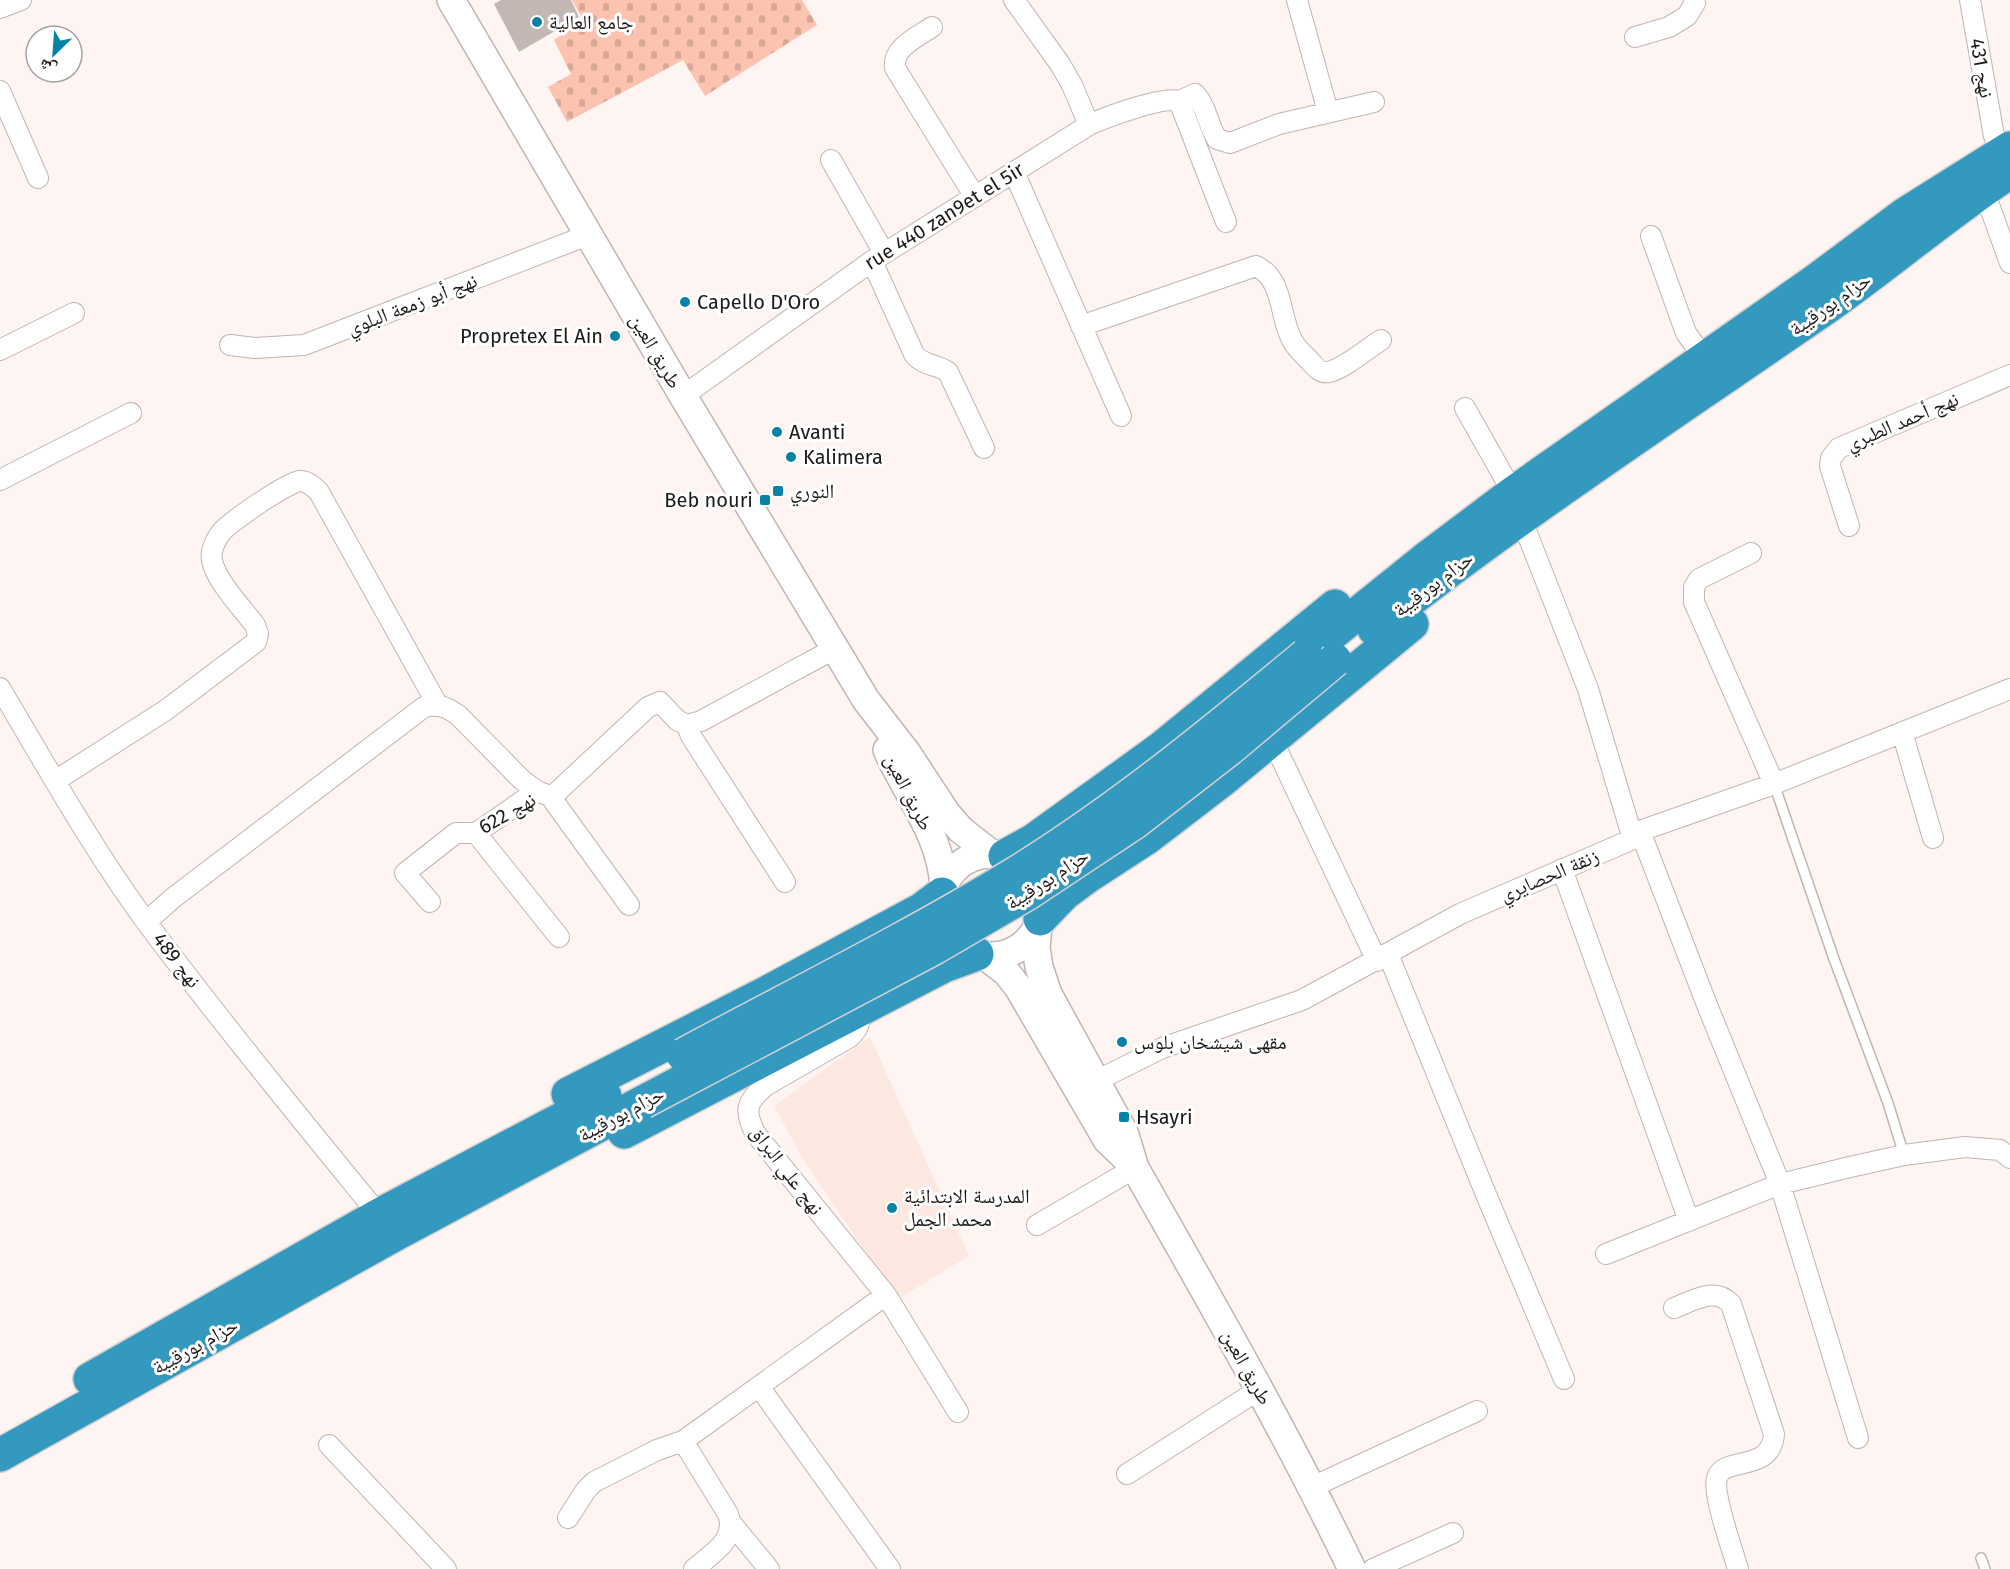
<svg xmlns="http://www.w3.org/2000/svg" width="2010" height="1569" viewBox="0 0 2010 1569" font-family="'Fira Sans','Noto Naskh Arabic',sans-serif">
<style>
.built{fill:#fce8e1}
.cemetery{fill:url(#cemetery-stones)}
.building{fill:#c3b7b3}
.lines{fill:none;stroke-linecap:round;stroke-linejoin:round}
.lane-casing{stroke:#c1b5b1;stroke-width:12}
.street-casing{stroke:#c1b5b1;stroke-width:22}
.secondary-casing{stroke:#c1b5b1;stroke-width:30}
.highway-casing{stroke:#d2d1d1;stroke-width:36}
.lane{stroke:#fff;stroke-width:9}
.street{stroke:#fff;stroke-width:20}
.secondary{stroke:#fff;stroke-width:27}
.highway{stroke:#3499be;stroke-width:33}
.highway-bridge-casing{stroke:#d2d1d1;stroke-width:36;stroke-linecap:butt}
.highway-bridge{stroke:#3499be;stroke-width:33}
.poi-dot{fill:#0782a7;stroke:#fff;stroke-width:2}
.labels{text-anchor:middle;stroke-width:6;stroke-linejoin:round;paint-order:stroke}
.poi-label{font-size:20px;fill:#1d1917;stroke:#fff;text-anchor:start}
.street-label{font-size:20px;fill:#1d1917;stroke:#fff}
</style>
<defs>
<pattern id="cemetery-stones" width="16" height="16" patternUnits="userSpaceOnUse" patternTransform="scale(1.5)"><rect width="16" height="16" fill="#fcc4b0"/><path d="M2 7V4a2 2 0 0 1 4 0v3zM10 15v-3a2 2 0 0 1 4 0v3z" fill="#d8a897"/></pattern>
</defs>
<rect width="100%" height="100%" fill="#fef4f1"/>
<path class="built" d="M 870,1037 L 969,1256 L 898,1299 L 804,1161 L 774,1106 Z"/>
<path class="cemetery" d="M 572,0 L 802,0 L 817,25 L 705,96 L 683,60 L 567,122 L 548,87 L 571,74 L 554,40 L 583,20 Z"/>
<path class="building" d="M 501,0 L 571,0 L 579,17 L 519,52 L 494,4 Z"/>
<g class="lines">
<g class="lane-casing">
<path id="lane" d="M 1774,784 L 1834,959 L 1888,1103 L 1904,1155
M 1981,1558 L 1985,1569"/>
</g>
<g class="street-casing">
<path id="street" d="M 1297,0 L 1328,112
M 1970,0 L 1994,136
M 0,8 L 21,0
M 932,27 C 917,37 892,48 895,68 L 975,197
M 1635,37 L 1669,27 L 1687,16 L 1695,3 L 1694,0
M 0,91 L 38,178
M 1179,101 L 1195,94 C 1206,105 1208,125 1217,139 L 1230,143 L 1279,124 L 1374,102
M 1089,125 C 1106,117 1163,96 1179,101 L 1226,222
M 831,160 L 884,253
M 1014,172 L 1121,416
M 1984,191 L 2010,263
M 1651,236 L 1686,333 L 1704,358
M 872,261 L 914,354 C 923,366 937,364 948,372 L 984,448
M 1081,326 L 1256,266 C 1284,279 1279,316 1292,340 C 1296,348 1304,355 1310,361 C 1315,367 1321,374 1329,372 C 1345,368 1367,349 1381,340
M 230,345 L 255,348 L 304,345 L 588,235
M 0,350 L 74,313
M 683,396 L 872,261 L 1089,125 L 1072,85 L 1060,64 L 1014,0
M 1465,408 L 1513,493
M 0,480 L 131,413
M 1521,518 L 1588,689 L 1633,839
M 1849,526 L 1830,466 L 1831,458 L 1839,448 L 2010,375
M 1751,553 L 1699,579 L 1694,587 L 1694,602 L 1774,784
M 0,688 C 47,767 92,848 147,923 C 221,1022 300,1118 379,1215
M 687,725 L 691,736 L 785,882
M 1902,732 L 1933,838
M 1272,739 L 1377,961
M 55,781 L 166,710 L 256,642 L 258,634 L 255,625 C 243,609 215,580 212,560 C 210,552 215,541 220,534 C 226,524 288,482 300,481 C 308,481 314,487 319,492 L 437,704
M 550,796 L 629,905
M 1640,831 L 1707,1005 L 1780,1184 L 1858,1438
M 476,833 L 559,937
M 1562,869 L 1689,1221
M 430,902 L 405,873 L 456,833 L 476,833 L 537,791 L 550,796 L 556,793 L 648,707 L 660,702 L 677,720 L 687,725 L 701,721 L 834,649
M 146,922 L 173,898 L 424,707 C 439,704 445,706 458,715 L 522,780 L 537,791
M 1388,954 L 1485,1192 L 1564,1379
M 856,1012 C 861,1024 859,1028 850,1037 L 765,1086 C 746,1103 744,1110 755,1133 L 886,1295 L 958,1412
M 1096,1081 L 1162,1048 L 1302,1000 L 1460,914 L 1633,839 L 1640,831 L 1774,784 L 2010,689
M 1037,1225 L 1135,1168
M 1606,1254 L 1780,1184 L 1850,1167 L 1904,1155 L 1965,1147 L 2000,1150 L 2010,1158
M 1674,1308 C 1693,1301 1715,1286 1731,1304 L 1774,1434 C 1771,1474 1723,1455 1717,1478 C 1712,1494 1733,1551 1738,1569
M 760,1388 L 890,1569
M 683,1441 L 728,1514 C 738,1540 711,1554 694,1569
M 329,1445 L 446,1569
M 1127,1474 L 1260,1389
M 1312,1487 L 1477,1411
M 568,1518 L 586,1490 L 594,1482 L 657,1450 L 683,1441 L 886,1295
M 731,1523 L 769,1569
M 1373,1569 L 1453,1533"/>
</g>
<g class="secondary-casing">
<path id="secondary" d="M 451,0 L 683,396 L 866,700 L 907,753 L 947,814 L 961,830 L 993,855
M 887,750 C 908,797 941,834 944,887
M940 905a51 51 0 1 1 102 0a51 51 0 1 1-102 0Z
M 1038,927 L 1036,948 L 1039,967 L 1048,994 L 1124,1132 L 1135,1168 C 1210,1300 1286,1432 1352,1569
M 985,956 L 1006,972 L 1018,987 L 1107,1140 L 1134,1166"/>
</g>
<g class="highway-casing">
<path id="highway" d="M 1374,629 C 1518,515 1672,414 1823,310 C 1886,266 1945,215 2010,172
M 1322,642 L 1424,560 L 1513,493 L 1815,281 L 1905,214 L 2010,148
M 1005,856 L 1034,840 L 1160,749 L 1335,606
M 1040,919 L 1064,894 L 1087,877 L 1147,838 L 1220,782 L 1412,624
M 568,1094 L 764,994 L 922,909 L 942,894
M 624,1132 L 944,966 L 977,954
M 90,1379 L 379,1215 L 605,1096
M 0,1455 L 396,1234 L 643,1102"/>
</g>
<use href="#lane" class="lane"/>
<use href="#street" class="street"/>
<use href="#secondary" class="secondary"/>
<use href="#highway" class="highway"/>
<g class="highway-bridge-casing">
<path id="highway-bridge" d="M 683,1055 C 793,996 906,940 1013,875 C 1117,811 1212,733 1306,655
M 643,1102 L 934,948 L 1028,893 L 1135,822 L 1229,749 L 1335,660"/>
</g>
<use href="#highway-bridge" class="highway-bridge"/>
</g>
<g class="poi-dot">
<circle cx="537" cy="22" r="6"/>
<circle cx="685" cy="302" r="6"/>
<circle cx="615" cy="336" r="6"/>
<circle cx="777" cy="432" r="6"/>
<circle cx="791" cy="457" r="6"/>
<rect x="772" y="485" width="12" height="12" rx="3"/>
<rect x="759" y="494" width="12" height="12" rx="3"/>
<circle cx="1122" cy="1042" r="6"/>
<rect x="1118" y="1111" width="12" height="12" rx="3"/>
<circle cx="892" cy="1208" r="6"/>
</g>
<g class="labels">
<g class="poi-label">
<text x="549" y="29">جامع العالية</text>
<text x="697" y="309">Capello D'Oro</text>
<text x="603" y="343" text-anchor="end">Propretex El Ain</text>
<text x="789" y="439">Avanti</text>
<text x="803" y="464">Kalimera</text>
<text x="790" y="498">النوري</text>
<text x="753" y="507" text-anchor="end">Beb nouri</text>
<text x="1134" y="1049">مقهى شيشخان بلوس</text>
<text x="1136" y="1124">Hsayri</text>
<text x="904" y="1203">المدرسة الابتدائية<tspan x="904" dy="23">محمد الجمل</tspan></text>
</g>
<g class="street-label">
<text transform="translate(1982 68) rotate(80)" y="7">نهج 431</text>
<text transform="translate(944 216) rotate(-32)" y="7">rue 440 zan9et el 5ir</text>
<text transform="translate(412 304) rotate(-21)" y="7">نهج أبو زمعة البلوي</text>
<text transform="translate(1830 304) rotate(-35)" y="7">حزام بورقيبة</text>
<text transform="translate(656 351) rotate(60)" y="7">طريق العين</text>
<text transform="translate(1902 421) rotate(-23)" y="7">نهج أحمد الطبري</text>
<text transform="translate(1433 584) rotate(-37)" y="7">حزام بورقيبة</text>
<text transform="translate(909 792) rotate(63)" y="7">طريق العين</text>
<text transform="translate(507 813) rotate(-30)" y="7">نهج 622</text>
<text transform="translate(1549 875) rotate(-23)" y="7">زنقة الحصايري</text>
<text transform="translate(1047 879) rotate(-33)" y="7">حزام بورقيبة</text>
<text transform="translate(177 960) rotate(52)" y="7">نهج 489</text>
<text transform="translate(621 1114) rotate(-28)" y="7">حزام بورقيبة</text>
<text transform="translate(787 1170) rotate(53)" y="7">نهج علي البراق</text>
<text transform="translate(195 1346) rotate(-29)" y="7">حزام بورقيبة</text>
<text transform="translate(1247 1367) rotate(61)" y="7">طريق العين</text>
</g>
</g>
<g transform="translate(54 54) rotate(205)"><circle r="28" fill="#ffffff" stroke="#a5a3a2" stroke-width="1.5"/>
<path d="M0-4.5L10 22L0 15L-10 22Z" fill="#0782a7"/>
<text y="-9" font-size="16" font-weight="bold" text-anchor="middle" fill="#1d1917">ش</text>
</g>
</svg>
